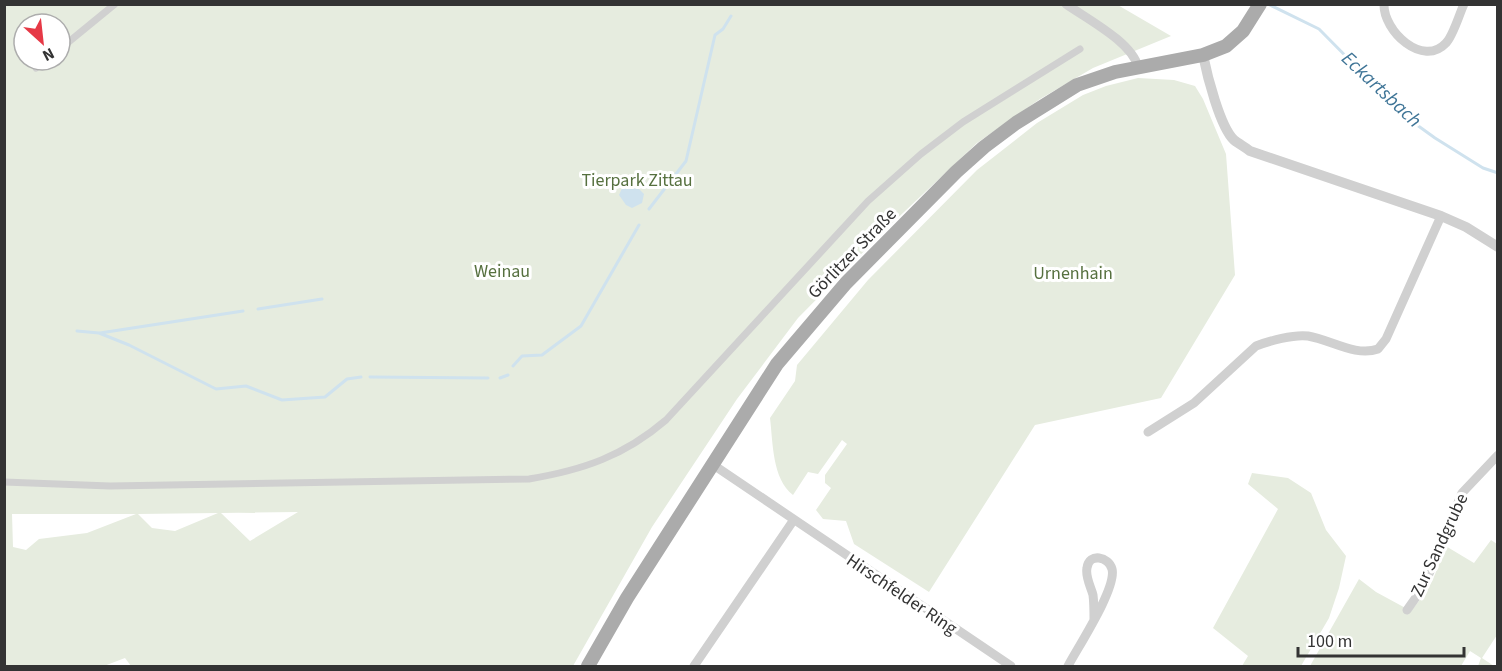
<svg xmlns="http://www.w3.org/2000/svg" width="1502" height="671" viewBox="0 0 1502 671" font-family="'Source Sans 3',sans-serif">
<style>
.green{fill:#e6ecdf;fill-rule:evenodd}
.water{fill:#cfe2ee}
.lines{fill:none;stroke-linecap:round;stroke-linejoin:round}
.stream{stroke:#cfe2ee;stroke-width:3}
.pedestrian{stroke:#d0d0d0;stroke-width:7}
.minor{stroke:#d0d0d0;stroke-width:9}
.tertiary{stroke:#d0d0d0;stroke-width:10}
.primary{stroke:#ababab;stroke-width:14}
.labels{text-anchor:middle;stroke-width:6;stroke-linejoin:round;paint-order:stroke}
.park-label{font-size:18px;fill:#56703f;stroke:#fff}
.street-label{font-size:18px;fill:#333;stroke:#fff}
.water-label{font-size:20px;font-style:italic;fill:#3f7597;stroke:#fff}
</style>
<rect width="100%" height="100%" fill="#fff"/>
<path class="green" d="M 1116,4 L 1171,36 L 1093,68 L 1040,99 L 977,143 L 885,230 L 798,318 L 737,399 L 652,527 L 573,666 L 131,666 L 125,658 L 104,666 L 5,666 L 4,5 ZM 24,24 L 60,24 L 60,60 L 24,60 ZM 298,512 L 250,541 L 221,513 ZM 218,513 L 175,531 L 152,528 L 138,514 ZM 12,514 L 136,514 L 87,533 L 39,539 L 26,550 L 13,547 Z
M 1138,78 L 1174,80 L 1195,86 L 1203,99 L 1226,154 L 1235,275 L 1161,398 L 1035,425 L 929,592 L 854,544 L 846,521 L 823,519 L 816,510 L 831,488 L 825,483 L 825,475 L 847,444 L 842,440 L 818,474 L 808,472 L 793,495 C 772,479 773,442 770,418 L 795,381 L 797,365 L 868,280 L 977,170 L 1037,123 L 1083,95 L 1106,86 Z
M 1252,473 L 1288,478 L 1311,493 L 1326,530 L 1346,556 L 1339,588 L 1329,618 L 1301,666 L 1242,666 L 1248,656 L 1213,628 L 1278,509 L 1248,484 Z
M 1491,540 L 1497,544 L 1497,635 L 1482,658 L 1494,666 L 1478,666 L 1481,658 L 1470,651 L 1461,666 L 1310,666 L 1359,579 L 1376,592 L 1411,611 C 1432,586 1436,576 1444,545 L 1474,563 Z"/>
<path class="water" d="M 624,184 L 635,185 L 644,194 L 642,203 L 632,208 L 626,205 L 619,195 Z"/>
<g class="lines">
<path class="stream" d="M 1268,4 L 1319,29 L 1394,105 L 1417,125 L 1435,138 L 1483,168 L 1498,173
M 649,209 L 686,161 L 715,35 L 723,29 L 731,16
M 258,309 L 322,299
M 77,331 L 99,333 L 129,345 L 216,389 L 246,386 L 282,400 L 325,397 L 347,379 L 361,377
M 100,333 L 243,311
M 513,366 L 522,356 L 542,355 L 581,326 L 639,225
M 370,377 L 488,378
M 500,378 L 508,375"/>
<path class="pedestrian" d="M 60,49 L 115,4
M 36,68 L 46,60
M 4,482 L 110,486 L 529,479 C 583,470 624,456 666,420 L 868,201 L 921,154 L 963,122 L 1080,49"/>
<path class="minor" d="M 1066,4 C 1087,19 1132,42 1138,67
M 1384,4 C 1383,31 1423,68 1446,43 C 1453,36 1459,15 1464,4
M 1148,432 L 1194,403 L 1256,346 C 1269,341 1294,334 1308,336 C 1331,340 1356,357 1378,349 L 1386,339 L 1441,216
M 712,464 L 1011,666
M 1407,610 L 1424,586 L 1462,493 L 1498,455
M 694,666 L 793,521
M 1068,666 C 1078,647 1117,588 1112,569 C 1109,557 1089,552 1087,568 C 1085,577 1091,587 1093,595 C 1094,603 1094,611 1094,619"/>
<path class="tertiary" d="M 1203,55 C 1207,75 1220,127 1234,140 C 1239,144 1245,147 1250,151 L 1441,216 L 1466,227 L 1498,247"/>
<path class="primary" d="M 588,666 L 627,598 L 777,364 L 846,283 L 956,172 L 984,147 L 1016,123 L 1077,85 L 1115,72 L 1203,55 L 1226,46 L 1243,31 L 1260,4"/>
</g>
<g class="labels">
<g class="park-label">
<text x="637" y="186">Tierpark Zittau</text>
<text x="502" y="277">Weinau</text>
<text x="1073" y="279">Urnenhain</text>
</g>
<g class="street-label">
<text transform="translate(852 253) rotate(-46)" y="6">Görlitzer Straße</text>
<text transform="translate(1439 545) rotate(-65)" y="6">Zur Sandgrube</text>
<text transform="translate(902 594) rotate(34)" y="6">Hirschfelder Ring</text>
</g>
<g class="water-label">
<text transform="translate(1382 89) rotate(43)" y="7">Eckartsbach</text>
</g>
</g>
<rect width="1502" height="671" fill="none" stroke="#333333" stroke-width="12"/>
<g transform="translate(42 42) rotate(153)"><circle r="28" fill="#ffffff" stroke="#adadad" stroke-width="1.5"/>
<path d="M0-4.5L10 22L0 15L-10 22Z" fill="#e63946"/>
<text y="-9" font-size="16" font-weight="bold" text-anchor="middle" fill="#333333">N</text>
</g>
<path d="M1298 647v9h166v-9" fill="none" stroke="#333333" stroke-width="3"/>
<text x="1307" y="647" font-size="18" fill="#333333" stroke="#ffffff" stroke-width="4.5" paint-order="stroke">100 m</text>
</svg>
